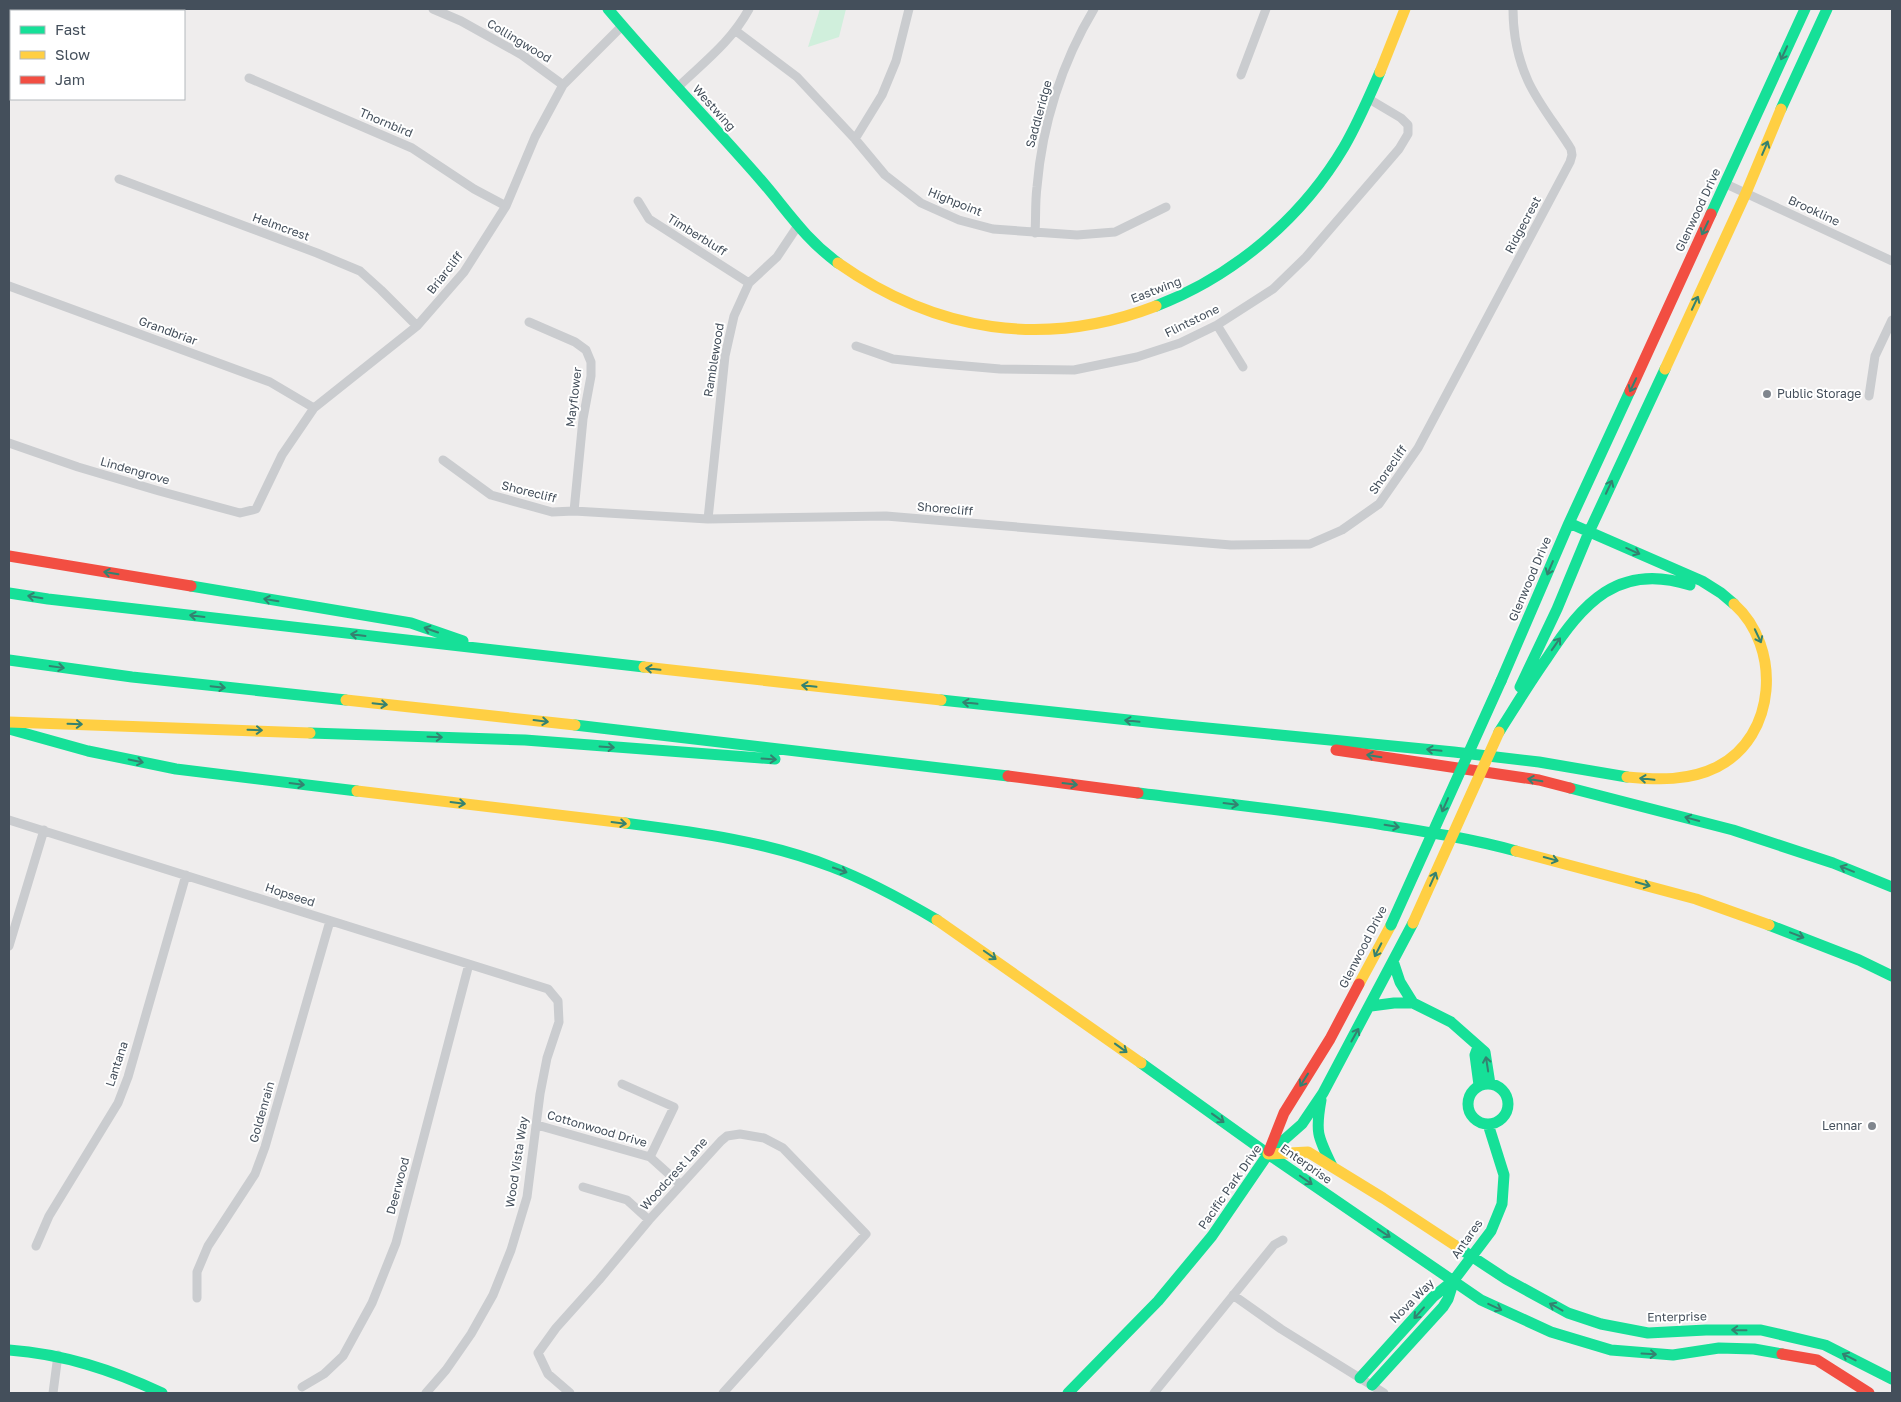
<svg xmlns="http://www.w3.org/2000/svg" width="1901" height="1402" viewBox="0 0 1901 1402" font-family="'Golos Text',sans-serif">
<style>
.green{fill:#d0efdc}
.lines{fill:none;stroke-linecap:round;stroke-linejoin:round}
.street{stroke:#cacccf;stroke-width:9}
.fast{stroke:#16e098;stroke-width:11}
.slow{stroke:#ffcf43;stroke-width:11}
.jam{stroke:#f24e42;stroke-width:11}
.fast-bridge{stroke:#16e098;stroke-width:11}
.slow-bridge{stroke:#ffcf43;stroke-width:11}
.oneway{stroke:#348270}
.poi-dot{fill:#80868e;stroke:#fff;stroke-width:2}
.labels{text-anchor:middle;stroke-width:4;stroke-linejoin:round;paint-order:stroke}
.street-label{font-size:12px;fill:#444f5b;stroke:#fff}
.poi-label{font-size:12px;fill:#444f5b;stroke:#fff;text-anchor:start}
</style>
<rect width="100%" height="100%" fill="#efeded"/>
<path class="green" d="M 820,9 L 846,9 L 839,37 L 808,47 Z"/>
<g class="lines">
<path class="street" d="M 71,9 L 73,11
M 433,9 L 461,21 L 522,55 L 563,85
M 120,11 L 124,9
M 736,31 L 797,77 L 855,139 L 885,175 L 921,203 L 959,220 L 993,229 L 1077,235 L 1115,232 L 1166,207
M 9,74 L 11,72
M 1241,75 L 1266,9
M 249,78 L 412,148 L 474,189 L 506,206
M 677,88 C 704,62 731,42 749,9
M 855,139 L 882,95 L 896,61 L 909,9
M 119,179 L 317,253 L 360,271 L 381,290 L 417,326
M 1726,184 L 1892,261
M 638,201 L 649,219 L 749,283
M 1035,233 C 1036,218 1035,202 1037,187 C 1042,125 1062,62 1094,9
M 9,286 L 270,382 L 314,408
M 529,322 L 575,342 L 586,350 L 591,362 L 591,376 L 583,419 L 574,511
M 1217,325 L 1243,367
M 856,346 L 893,359 L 931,363 L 1000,369 L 1074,370 L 1137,357 L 1180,343 L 1217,325 L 1273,289 L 1306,257 L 1399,149 L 1408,134 L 1408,125 L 1401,118 L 1369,99
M 1869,396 L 1875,356 L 1892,320
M 9,443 L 78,467 L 159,491 L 240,513 L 256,509 L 282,455 L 314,408 L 417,326 L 464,272 L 506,206 L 535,137 L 563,85 L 622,26
M 443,460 L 491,495 L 552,512 L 574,511 L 708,519 L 886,516 L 1231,545 L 1310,544 L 1342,530 L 1379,504 L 1418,448 L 1570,162 L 1572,155 L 1571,149 C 1557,126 1539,105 1528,81 C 1518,59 1513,32 1513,9
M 708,519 L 725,356 L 734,316 L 749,283 L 777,257 L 797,227
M 9,820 L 548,989 L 558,1001 L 559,1022 L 547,1058 L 540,1094 L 527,1197 L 511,1250 L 493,1295 L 471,1334 L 446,1370 L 426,1393
M 9,946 L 44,830
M 622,1084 L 674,1107 L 650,1157
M 537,1125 L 650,1157 L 681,1185
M 583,1187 L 627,1200 L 649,1220
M 36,1246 L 49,1216 L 118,1103 L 128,1077 L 186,875
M 1233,1295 L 1281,1329 L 1384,1393
M 197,1298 L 197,1272 L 208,1246 L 255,1174 L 265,1147 L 330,921
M 302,1387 L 324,1374 L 343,1356 L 372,1303 L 396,1243 L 469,964
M 53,1393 L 58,1355
M 570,1393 L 548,1374 L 538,1353 L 556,1328 L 599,1280 L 649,1220 L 721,1141 L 727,1136 L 740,1134 L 764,1138 L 783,1148 L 866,1234 L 723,1393
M 1154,1393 L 1274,1245 L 1283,1240"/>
<path class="fast" d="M 608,9 C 657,67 710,122 760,179 C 787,210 804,238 838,263
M 1781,109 L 1827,9
M 1711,214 L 1805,9
M 1156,306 C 1234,276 1302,218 1344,147 C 1358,123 1369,97 1380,72
M 1569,523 L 1702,581 L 1721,593 L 1734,604
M 191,586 L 411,623 L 463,641
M 9,593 L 48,599 L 644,667
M 9,660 L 132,677 L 346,700
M 1501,681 L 1569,523 L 1630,391
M 1520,687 L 1557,609 L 1589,532 L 1665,369
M 941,700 L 1166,724 L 1454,752 L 1539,762 L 1627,777
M 575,725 L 1008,776
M 9,729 L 88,751 L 176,769 L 357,791
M 1499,732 C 1515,707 1530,682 1547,658 C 1583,603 1618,562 1690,585
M 310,733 L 525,740 L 775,759
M 1570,788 L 1733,830 L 1833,863 L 1892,887
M 1138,793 C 1220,803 1303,812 1384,825 C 1428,832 1473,839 1516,851
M 625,823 C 694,832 766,841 832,867 C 869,881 903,900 937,920
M 1769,925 L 1859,960 L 1892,976
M 1393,961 L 1400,982 L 1413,1003
M 1371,1006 L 1394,1003 L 1413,1003 L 1451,1022 L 1485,1052 L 1490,1084
M 1478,1047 L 1475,1055 L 1479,1085
M 1141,1063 L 1268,1154
M1468 1104a20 20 0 1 1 40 0a20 20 0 1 1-40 0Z
M 1321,1100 C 1315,1133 1318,1137 1332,1166
M 1268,1154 L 1481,1300 L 1551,1332 L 1611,1350 L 1673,1355 L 1719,1348 L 1754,1349 L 1782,1354
M 1456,1246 L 1506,1279 L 1568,1313 L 1601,1324 L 1648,1333 L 1706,1330 L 1761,1330 L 1825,1345 L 1892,1379
M 9,1350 C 64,1354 112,1370 162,1393
M 1360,1378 L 1433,1297 L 1454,1280 L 1491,1231 L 1502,1204 L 1504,1175 L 1488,1124
M 1372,1385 L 1443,1307 L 1448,1299 L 1454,1280
M 1068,1393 L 1158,1301 L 1212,1236 L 1268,1154 L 1302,1124 L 1323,1093 L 1413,923"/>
<path class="slow" d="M 1380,72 L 1405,9
M 838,263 C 936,332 1044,349 1156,306
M 1665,369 L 1746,193 L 1781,109
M 644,667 L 941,700
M 346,700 L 575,725
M 9,722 L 310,733
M 1627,777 C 1658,780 1689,781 1717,767 C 1777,737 1782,647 1734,604
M 357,791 L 625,823
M 1516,851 L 1696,899 L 1769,925
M 937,920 L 1141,1063
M 1359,984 L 1391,925
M 1268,1154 L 1308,1152 L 1383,1198 L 1456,1246"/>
<path class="jam" d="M 1630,391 L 1711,214
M 9,556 L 191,586
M 1336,750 L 1539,780 L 1570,788
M 1008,776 L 1138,793
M 1269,1151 L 1284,1113 L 1330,1039 L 1359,984
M 1782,1354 L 1817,1360 L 1869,1393"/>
<path class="fast-bridge" d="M 1391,925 L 1501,681"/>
<path class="slow-bridge" d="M 1413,923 L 1499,732"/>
</g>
<defs><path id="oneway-shaft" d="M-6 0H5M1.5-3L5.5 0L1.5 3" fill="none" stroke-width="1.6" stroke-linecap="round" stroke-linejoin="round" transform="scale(1.25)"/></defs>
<g class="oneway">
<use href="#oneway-shaft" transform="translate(1784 53) rotate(115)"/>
<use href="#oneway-shaft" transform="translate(1765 148) rotate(-67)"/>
<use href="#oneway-shaft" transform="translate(1705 228) rotate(115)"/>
<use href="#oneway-shaft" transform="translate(1695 303) rotate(-65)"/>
<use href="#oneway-shaft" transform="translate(1633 385) rotate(115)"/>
<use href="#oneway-shaft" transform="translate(1609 487) rotate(-65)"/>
<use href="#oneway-shaft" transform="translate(1633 551) rotate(24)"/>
<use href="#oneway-shaft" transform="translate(1550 568) rotate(113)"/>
<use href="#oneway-shaft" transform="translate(111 573) rotate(-171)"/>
<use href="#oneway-shaft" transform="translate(35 597) rotate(-171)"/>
<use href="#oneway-shaft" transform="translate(271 600) rotate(-171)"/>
<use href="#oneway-shaft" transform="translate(197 616) rotate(-173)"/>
<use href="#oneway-shaft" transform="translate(431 630) rotate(-161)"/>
<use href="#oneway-shaft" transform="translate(358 635) rotate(-173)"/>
<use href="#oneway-shaft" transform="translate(1758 636) rotate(65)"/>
<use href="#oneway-shaft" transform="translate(1556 644) rotate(-55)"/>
<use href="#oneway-shaft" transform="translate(57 667) rotate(8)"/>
<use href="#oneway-shaft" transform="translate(653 669) rotate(-174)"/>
<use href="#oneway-shaft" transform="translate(809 686) rotate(-174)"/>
<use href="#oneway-shaft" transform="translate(218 687) rotate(6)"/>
<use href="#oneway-shaft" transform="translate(970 703) rotate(-174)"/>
<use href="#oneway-shaft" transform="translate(380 704) rotate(6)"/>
<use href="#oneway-shaft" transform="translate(541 721) rotate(7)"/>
<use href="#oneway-shaft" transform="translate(1132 721) rotate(-174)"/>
<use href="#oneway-shaft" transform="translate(75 724) rotate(2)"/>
<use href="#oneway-shaft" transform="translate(255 730) rotate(2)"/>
<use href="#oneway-shaft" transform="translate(435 737) rotate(2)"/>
<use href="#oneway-shaft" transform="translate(607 747) rotate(4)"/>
<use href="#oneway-shaft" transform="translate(1434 750) rotate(-174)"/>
<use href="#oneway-shaft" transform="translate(1374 756) rotate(-171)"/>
<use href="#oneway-shaft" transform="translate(769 759) rotate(4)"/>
<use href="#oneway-shaft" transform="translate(136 761) rotate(12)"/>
<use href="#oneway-shaft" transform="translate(1647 779) rotate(-174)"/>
<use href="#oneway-shaft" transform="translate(1535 780) rotate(-170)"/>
<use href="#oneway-shaft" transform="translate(297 784) rotate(7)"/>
<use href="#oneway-shaft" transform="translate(1070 784) rotate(7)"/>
<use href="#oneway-shaft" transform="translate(458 803) rotate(7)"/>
<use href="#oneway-shaft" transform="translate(1231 804) rotate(7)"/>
<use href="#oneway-shaft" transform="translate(1445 805) rotate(114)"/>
<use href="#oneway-shaft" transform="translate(1692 819) rotate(-165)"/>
<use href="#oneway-shaft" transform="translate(619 823) rotate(7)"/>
<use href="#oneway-shaft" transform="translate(1392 826) rotate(9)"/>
<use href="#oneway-shaft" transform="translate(1551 859) rotate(15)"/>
<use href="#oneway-shaft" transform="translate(1847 869) rotate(-158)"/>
<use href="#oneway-shaft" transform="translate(840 870) rotate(19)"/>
<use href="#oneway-shaft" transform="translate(1433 879) rotate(-66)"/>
<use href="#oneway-shaft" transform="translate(1643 884) rotate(16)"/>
<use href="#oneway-shaft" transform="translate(1797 935) rotate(21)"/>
<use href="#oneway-shaft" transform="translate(1378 950) rotate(117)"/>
<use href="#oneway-shaft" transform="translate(990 955) rotate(35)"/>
<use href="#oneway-shaft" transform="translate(1355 1035) rotate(-61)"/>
<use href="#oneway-shaft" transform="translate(1121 1048) rotate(36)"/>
<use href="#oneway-shaft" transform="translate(1487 1064) rotate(-99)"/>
<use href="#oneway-shaft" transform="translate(1304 1080) rotate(122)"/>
<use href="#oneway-shaft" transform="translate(1218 1118) rotate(36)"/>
<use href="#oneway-shaft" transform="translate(1306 1180) rotate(35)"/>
<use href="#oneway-shaft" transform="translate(1384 1233) rotate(34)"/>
<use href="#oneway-shaft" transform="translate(1495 1307) rotate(25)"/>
<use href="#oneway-shaft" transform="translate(1556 1307) rotate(-151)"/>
<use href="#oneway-shaft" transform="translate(1419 1313) rotate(132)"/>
<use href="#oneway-shaft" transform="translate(1739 1330) rotate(-179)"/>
<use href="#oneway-shaft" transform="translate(1649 1354) rotate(3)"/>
<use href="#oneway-shaft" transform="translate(1849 1357) rotate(-153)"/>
</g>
<g class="poi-dot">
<circle cx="1767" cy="394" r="5"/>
<circle cx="1872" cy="1126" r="5"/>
</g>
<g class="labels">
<g class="street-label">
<text transform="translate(519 41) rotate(31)" y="4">Collingwood</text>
<text transform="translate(714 108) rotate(48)" y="4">Westwing</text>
<text transform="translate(1039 114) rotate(-75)" y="4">Saddleridge</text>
<text transform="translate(386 123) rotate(23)" y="4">Thornbird</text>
<text transform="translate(955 202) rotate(22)" y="4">Highpoint</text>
<text transform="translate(1698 210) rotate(-65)" y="4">Glenwood Drive</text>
<text transform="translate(1814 211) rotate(25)" y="4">Brookline</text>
<text transform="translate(1523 225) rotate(-62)" y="4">Ridgecrest</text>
<text transform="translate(281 227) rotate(20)" y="4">Helmcrest</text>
<text transform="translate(697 235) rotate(32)" y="4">Timberbluff</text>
<text transform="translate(445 273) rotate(-52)" y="4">Briarcliff</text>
<text transform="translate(1156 290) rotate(-21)" y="4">Eastwing</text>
<text transform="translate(1192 321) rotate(-26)" y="4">Flintstone</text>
<text transform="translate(168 331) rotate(20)" y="4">Grandbriar</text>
<text transform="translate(714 360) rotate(-81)" y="4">Ramblewood</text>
<text transform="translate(574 397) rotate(-83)" y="4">Mayflower</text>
<text transform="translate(1388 470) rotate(-55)" y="4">Shorecliff</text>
<text transform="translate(135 471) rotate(16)" y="4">Lindengrove</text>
<text transform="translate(529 492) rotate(14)" y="4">Shorecliff</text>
<text transform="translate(945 509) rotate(5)" y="4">Shorecliff</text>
<text transform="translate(1530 579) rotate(-67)" y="4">Glenwood Drive</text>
<text transform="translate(290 895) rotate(18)" y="4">Hopseed</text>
<text transform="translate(1363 947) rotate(-63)" y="4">Glenwood Drive</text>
<text transform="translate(117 1064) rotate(-72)" y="4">Lantana</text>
<text transform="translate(262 1112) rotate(-74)" y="4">Goldenrain</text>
<text transform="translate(597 1129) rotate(16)" y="4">Cottonwood Drive</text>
<text transform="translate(517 1162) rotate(-81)" y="4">Wood Vista Way</text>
<text transform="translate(1306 1164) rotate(35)" y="4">Enterprise</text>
<text transform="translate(674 1174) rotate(-48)" y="4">Woodcrest Lane</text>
<text transform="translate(398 1186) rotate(-75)" y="4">Deerwood</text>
<text transform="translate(1230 1187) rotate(-55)" y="4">Pacific Park Drive</text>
<text transform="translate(1467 1239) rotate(-55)" y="4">Antares</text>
<text transform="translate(1412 1301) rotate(-45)" y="4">Nova Way</text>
<text transform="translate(1677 1317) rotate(-1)" y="4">Enterprise</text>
</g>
<g class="poi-label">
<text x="1777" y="398">Public Storage</text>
<text x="1862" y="1130" text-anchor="end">Lennar</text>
</g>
</g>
<rect width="1901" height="1402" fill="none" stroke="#444f5b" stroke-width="20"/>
<rect x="10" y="10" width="175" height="90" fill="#ffffff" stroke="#b4b9bd"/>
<rect x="20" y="26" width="25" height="8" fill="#16e098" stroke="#b4b9bd"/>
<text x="55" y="35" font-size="15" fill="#444f5b">Fast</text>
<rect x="20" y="51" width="25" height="8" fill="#ffcf43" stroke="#b4b9bd"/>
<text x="55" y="60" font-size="15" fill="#444f5b">Slow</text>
<rect x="20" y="76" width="25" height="8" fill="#f24e42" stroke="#b4b9bd"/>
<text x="55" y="85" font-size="15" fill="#444f5b">Jam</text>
</svg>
